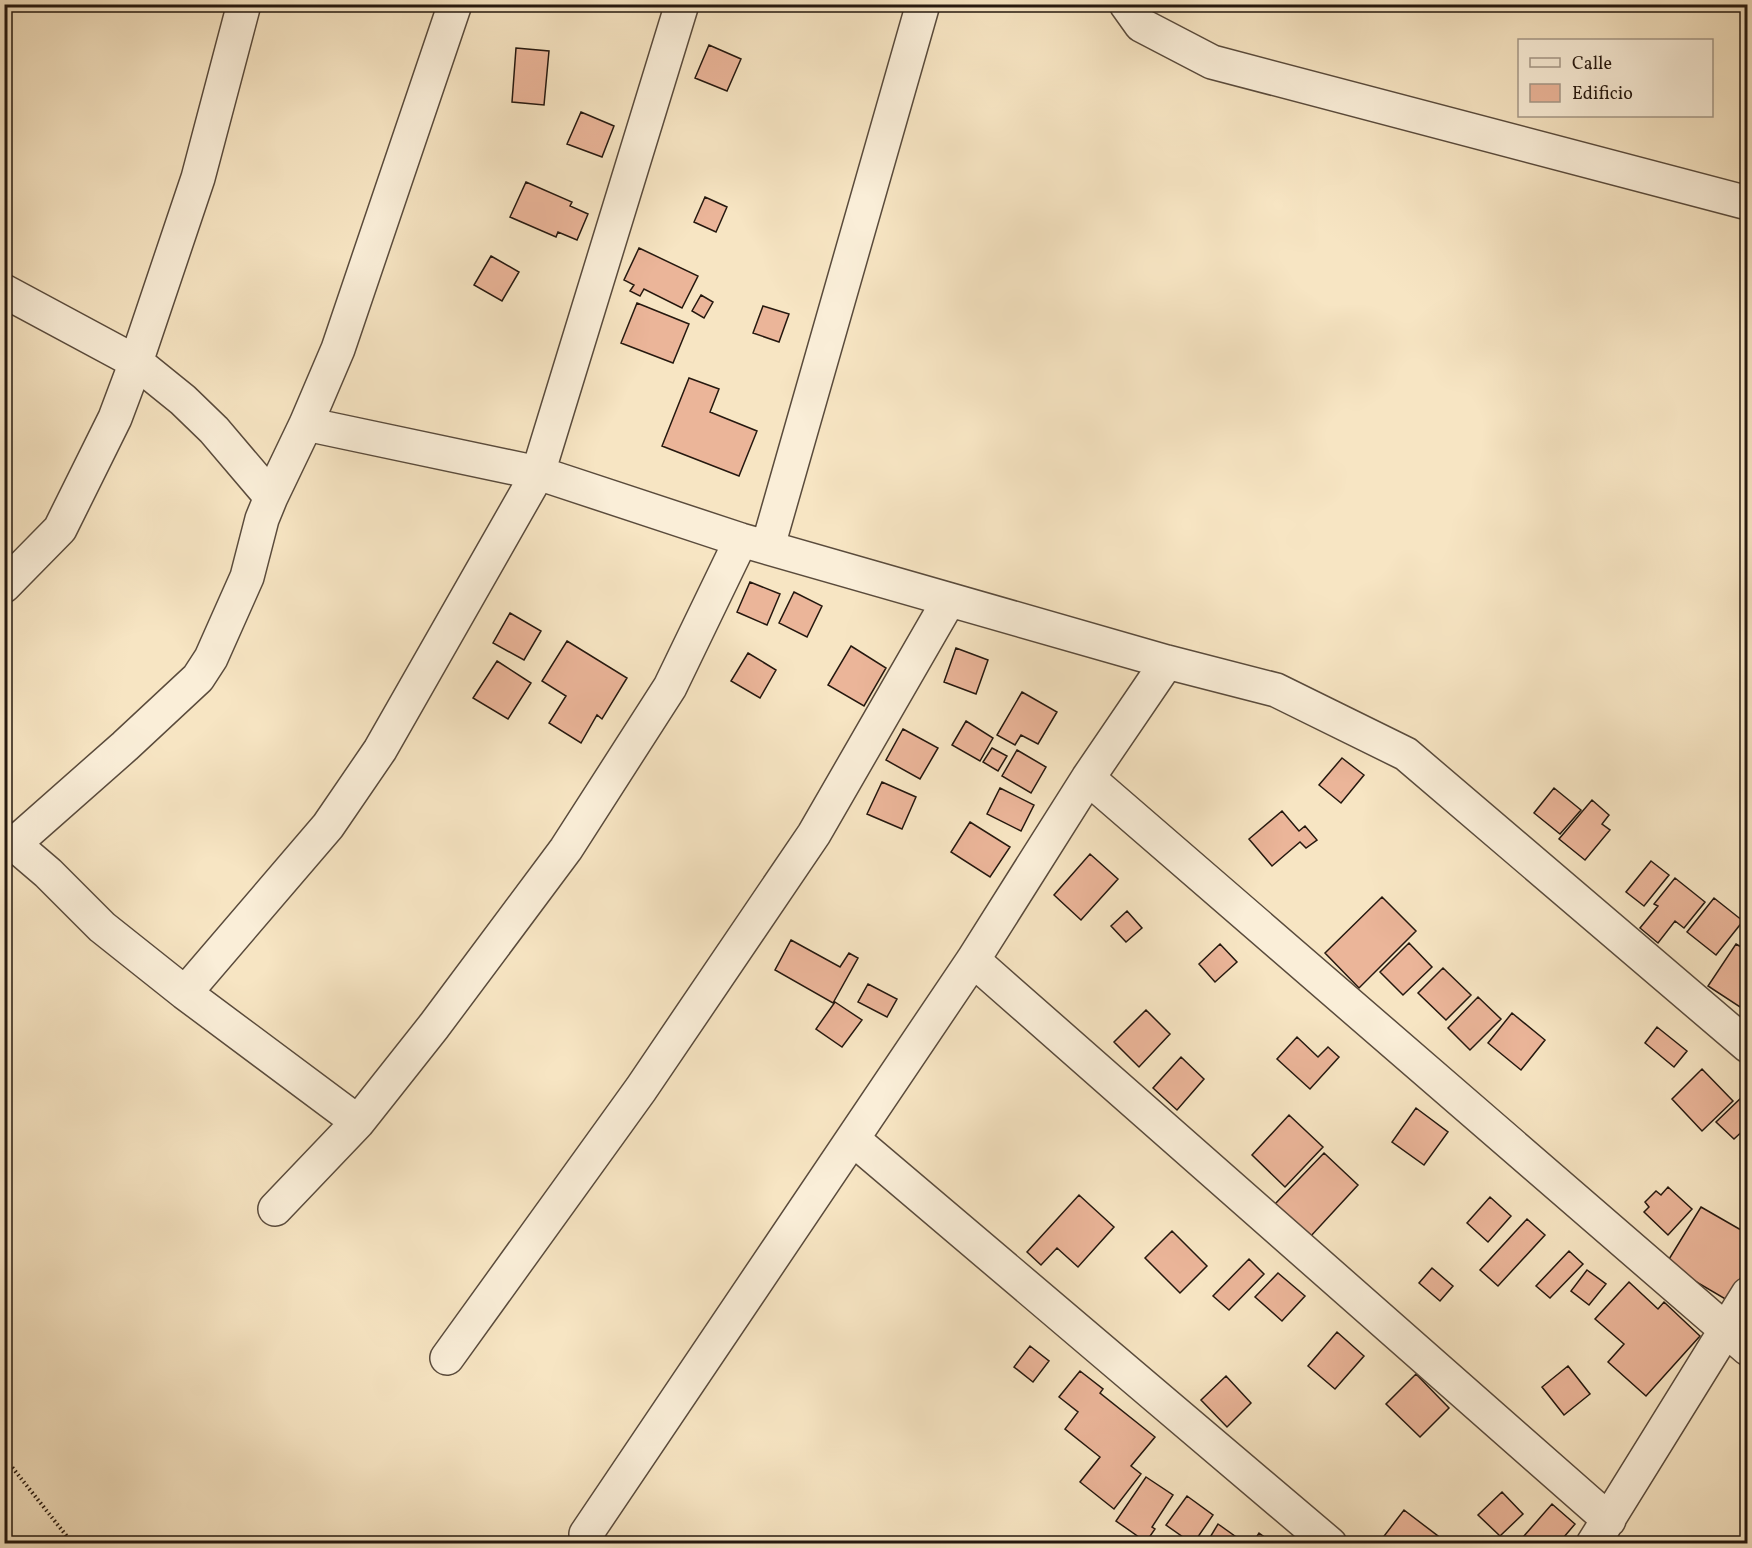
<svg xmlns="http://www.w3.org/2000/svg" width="1752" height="1548" viewBox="0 0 1752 1548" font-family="Vollkorn,serif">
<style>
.building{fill:#ebb599;stroke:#25180f;stroke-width:1.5}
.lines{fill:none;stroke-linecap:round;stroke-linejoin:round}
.minor-casing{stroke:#5a4b3c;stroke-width:36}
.path{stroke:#25180f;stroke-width:4;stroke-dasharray:1.5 3;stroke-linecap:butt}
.minor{stroke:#faeed8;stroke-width:33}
</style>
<rect width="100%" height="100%" fill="#f7e5c3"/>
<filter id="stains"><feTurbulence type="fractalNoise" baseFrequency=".00333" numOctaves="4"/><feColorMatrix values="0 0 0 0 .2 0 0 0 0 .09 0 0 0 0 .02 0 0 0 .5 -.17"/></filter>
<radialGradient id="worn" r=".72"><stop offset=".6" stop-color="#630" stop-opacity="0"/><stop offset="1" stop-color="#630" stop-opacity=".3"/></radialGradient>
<path class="building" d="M 709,45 L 741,59 L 727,91 L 695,78 Z
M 516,48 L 549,51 L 544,105 L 512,102 Z
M 581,112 L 614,126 L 602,157 L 567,144 Z
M 526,182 L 572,202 L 570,206 L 588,214 L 577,240 L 558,232 L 556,237 L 510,217 Z
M 705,197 L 727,207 L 716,232 L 694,222 Z
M 639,248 L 698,276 L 682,308 L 644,289 L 640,296 L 630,291 L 634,285 L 624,280 Z
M 491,256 L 519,272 L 502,301 L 474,285 Z
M 701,295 L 713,302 L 704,318 L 692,311 Z
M 637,303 L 689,324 L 673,363 L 621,343 Z
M 763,306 L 789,314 L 779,342 L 753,333 Z
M 689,378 L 719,389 L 710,412 L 757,431 L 739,476 L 662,446 Z
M 750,582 L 780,594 L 767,625 L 737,612 Z
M 794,592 L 822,606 L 807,637 L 779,623 Z
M 510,613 L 541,631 L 524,660 L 493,643 Z
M 567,641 L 627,678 L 602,719 L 597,715 L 581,743 L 549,723 L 566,696 L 542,681 Z
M 851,646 L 886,668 L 864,706 L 828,685 Z
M 956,648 L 988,660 L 976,694 L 944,682 Z
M 748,653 L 776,670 L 760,698 L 731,681 Z
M 497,661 L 531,683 L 508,719 L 473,698 Z
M 1022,692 L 1057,712 L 1038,744 L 1021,735 L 1015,745 L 997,735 Z
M 966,721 L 993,738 L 980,761 L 952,745 Z
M 903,729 L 938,748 L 920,779 L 886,760 Z
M 992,748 L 1007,756 L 998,771 L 983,762 Z
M 1017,750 L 1046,767 L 1031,793 L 1002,776 Z
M 1342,758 L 1364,775 L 1341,803 L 1319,785 Z
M 882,782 L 916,797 L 902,829 L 867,814 Z
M 1000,788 L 1034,805 L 1021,831 L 987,814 Z
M 1554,788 L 1581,810 L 1560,834 L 1534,813 Z
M 1592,800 L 1609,815 L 1602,824 L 1610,830 L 1585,860 L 1559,839 Z
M 1282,811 L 1299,831 L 1305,826 L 1317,840 L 1306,848 L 1300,842 L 1272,866 L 1249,839 Z
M 970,822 L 1010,847 L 990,877 L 951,852 Z
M 1090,854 L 1118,879 L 1081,920 L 1054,895 Z
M 1651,861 L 1669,875 L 1644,906 L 1626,892 Z
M 1675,878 L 1705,902 L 1684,928 L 1675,921 L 1658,943 L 1640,928 L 1658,906 L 1654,904 Z
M 1382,897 L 1416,931 L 1359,988 L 1325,953 Z
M 1714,898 L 1743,921 L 1716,955 L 1687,932 Z
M 1127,911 L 1142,928 L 1126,942 L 1111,926 Z
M 791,940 L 840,967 L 849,953 L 858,958 L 833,1003 L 775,970 Z
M 1409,943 L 1432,967 L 1403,995 L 1380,972 Z
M 1220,944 L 1237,962 L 1215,982 L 1199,964 Z
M 1736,944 L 1748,951 L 1748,995 L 1740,1007 L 1708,986 Z
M 1443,968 L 1471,995 L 1446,1020 L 1418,993 Z
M 868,984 L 897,999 L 887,1017 L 858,1002 Z
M 1478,997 L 1501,1019 L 1470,1050 L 1448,1028 Z
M 835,1002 L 862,1020 L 842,1047 L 816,1029 Z
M 1146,1010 L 1170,1034 L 1139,1067 L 1114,1042 Z
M 1512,1013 L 1545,1040 L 1521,1070 L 1488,1043 Z
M 1657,1027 L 1687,1051 L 1674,1067 L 1645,1043 Z
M 1297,1037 L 1318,1057 L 1328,1047 L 1339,1057 L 1310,1089 L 1277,1059 Z
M 1181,1057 L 1204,1079 L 1177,1110 L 1153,1088 Z
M 1702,1069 L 1733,1101 L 1702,1131 L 1672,1099 Z
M 1743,1096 L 1748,1100 L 1748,1126 L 1734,1139 L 1716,1122 Z
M 1416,1108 L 1448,1132 L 1424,1165 L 1392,1142 Z
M 1289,1115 L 1323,1147 L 1285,1187 L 1252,1155 Z
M 1324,1153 L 1358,1185 L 1310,1237 L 1275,1204 Z
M 1668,1187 L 1692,1209 L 1668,1235 L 1644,1212 L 1649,1207 L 1645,1202 L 1656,1191 L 1661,1195 Z
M 1079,1195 L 1114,1227 L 1078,1267 L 1057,1248 L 1041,1265 L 1027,1252 Z
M 1490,1197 L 1511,1216 L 1488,1242 L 1467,1223 Z
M 1701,1207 L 1748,1234 L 1748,1266 L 1727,1300 L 1666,1264 Z
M 1527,1219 L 1545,1235 L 1498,1286 L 1480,1270 Z
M 1172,1231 L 1207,1266 L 1180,1293 L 1145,1258 Z
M 1569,1251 L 1583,1264 L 1550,1298 L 1536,1286 Z
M 1249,1259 L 1264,1274 L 1229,1310 L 1213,1296 Z
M 1432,1268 L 1453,1286 L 1440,1301 L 1419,1283 Z
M 1587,1270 L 1606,1284 L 1589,1305 L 1571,1291 Z
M 1278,1273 L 1305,1296 L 1282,1321 L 1255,1297 Z
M 1629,1282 L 1658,1309 L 1664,1302 L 1700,1336 L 1646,1396 L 1608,1362 L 1624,1344 L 1595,1319 Z
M 1337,1332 L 1364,1356 L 1335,1389 L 1308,1366 Z
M 1030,1346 L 1049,1361 L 1033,1382 L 1014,1367 Z
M 1568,1366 L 1590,1394 L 1564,1415 L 1542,1387 Z
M 1080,1371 L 1103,1389 L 1100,1393 L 1155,1437 L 1131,1466 L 1141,1474 L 1114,1509 L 1080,1482 L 1100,1457 L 1065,1429 L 1078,1412 L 1059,1397 Z
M 1416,1374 L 1449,1408 L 1420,1437 L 1386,1404 Z
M 1226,1376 L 1251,1403 L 1227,1427 L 1201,1400 Z
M 1146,1477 L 1173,1495 L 1152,1527 L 1155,1529 L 1146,1542 L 1116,1521 Z
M 1502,1492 L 1523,1514 L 1500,1536 L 1478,1515 Z
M 1187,1496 L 1213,1515 L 1193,1544 L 1166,1525 Z
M 1552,1504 L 1575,1524 L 1558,1544 L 1533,1544 L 1524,1536 Z
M 1404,1510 L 1438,1536 L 1432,1544 L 1378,1544 Z
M 1218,1524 L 1246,1544 L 1206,1544 Z
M 1259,1533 L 1274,1544 L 1252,1544 Z"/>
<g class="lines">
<g class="minor-casing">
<path id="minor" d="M 244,4 L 198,178 L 136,362 L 183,400 L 214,430 L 271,497
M 455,4 L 338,349 L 306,424 L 271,497 L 262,519 L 247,577 L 211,658 L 198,678 L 125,746 L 14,844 L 48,873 L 102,927 L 185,993 L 328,826 L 380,750 L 538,473 L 682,4
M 1126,4 L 1141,25 L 1212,62 L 1748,203
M 4,291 L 136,362 L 115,418 L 60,529 L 4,586
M 306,424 L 538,473 L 741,540 L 1167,662 L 1276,690 L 1406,754 L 1748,1046
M 768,546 L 923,4
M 1088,778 L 1748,1349
M 973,960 L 1609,1520
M 185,993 L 358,1122
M 854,1140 L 1330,1544
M 275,1209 L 358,1122 L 434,1026 L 566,849 L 670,687 L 741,540
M 447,1358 L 641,1089 L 814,834 L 949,600
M 586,1534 L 973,960 L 1088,778 L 1167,662
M 1593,1544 L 1748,1294"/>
</g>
<path class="path" d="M 4,1457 L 73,1544"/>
<use href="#minor" class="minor"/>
</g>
<rect width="1752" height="1548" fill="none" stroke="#f7e5c3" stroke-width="24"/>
<rect x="6" y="6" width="1740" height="1536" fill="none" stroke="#25180f" stroke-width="3"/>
<rect x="12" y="12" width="1728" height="1524" fill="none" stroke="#25180f" stroke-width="1.5"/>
<rect x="1518" y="39" width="195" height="78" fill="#faeed8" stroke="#a59888" stroke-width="1.5"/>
<rect x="1530" y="58" width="30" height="9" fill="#faeed8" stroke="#a59888" stroke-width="1.5"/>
<text x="1572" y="69" font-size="18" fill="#25180f">Calle</text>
<rect x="1530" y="84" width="30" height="18" fill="#ebb599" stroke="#a59888" stroke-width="1.5"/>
<text x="1572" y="99" font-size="18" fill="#25180f">Edificio</text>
<rect width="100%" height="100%" filter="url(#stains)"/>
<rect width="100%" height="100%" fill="url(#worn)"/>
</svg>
